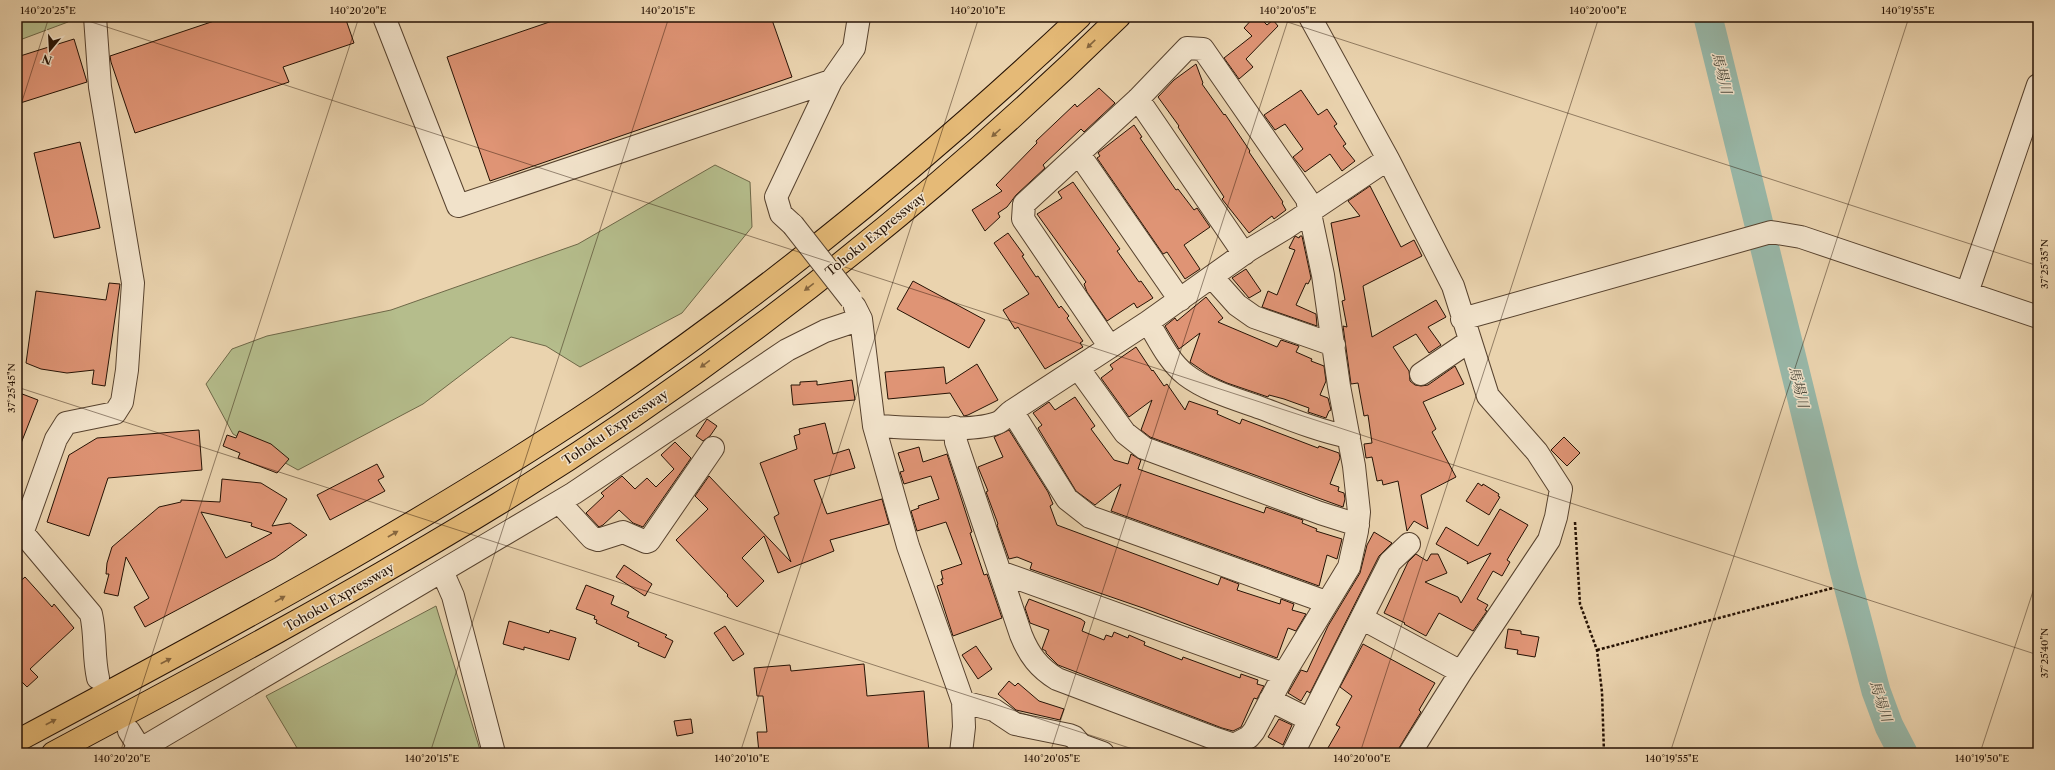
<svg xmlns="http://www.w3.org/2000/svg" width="2055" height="770" viewBox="0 0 2055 770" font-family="'Libre Caslon Text','Noto Serif JP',serif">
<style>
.green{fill:#b5bd8c;stroke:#6e6848}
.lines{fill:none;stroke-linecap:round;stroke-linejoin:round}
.river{stroke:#98b8a9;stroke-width:29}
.building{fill:#df9475;stroke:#261204;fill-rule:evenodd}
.minor-tunnel{stroke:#c3ac8c;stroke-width:22;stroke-dasharray:22 11;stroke-linecap:butt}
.minor-casing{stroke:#57422e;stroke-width:24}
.highway-casing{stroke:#261204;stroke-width:24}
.path{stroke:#261204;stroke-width:2.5;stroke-dasharray:3 2;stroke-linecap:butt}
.minor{stroke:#f1e2ca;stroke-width:22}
.highway{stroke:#e5ba77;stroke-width:22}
.minor-bridge-casing{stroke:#57422e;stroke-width:24;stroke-linecap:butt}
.minor-bridge{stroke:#f1e2ca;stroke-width:22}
.oneway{fill:#86663e}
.ticks{fill:none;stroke:#261204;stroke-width:1;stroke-opacity:0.45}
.labels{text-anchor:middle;stroke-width:3;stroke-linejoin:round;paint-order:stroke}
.street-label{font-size:13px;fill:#261204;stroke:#f1e2ca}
.water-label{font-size:14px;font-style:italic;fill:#4e4c3e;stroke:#f1e2ca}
.neatline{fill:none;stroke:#261204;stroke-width:1.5}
.ticks-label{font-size:10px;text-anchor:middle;fill:#261204}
</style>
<rect width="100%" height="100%" fill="#ead3ae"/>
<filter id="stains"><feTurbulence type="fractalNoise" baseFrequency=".005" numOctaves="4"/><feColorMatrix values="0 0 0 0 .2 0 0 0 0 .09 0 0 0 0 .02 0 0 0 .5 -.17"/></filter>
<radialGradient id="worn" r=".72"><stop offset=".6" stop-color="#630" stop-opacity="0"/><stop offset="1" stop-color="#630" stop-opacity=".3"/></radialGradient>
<path class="green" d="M 17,17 L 68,17 L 68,22 L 17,41 Z
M 715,165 L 750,182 L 752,227 L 682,313 L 580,367 L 546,346 L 511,337 L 423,404 L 298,470 L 233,434 L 206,384 L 232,349 L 267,336 L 391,310 L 578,244 Z
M 436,606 L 481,753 L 300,753 L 266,696 Z"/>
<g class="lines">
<path class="river" d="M 1708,17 L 1844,570 L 1876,691 L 1889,726 L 1903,753"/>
</g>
<path class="building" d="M 226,17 L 345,17 L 354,43 L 283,67 L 289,82 L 135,133 L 111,62 L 110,56 Z
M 564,17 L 771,17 L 792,77 L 490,181 L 447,57 Z
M 1254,17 L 1259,17 L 1267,25 L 1273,20 L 1278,26 L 1246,59 L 1253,67 L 1239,79 L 1224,58 L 1252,36 L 1244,28 Z
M 74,39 L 87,82 L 17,104 L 17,57 Z
M 1196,64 L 1203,83 L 1202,84 L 1224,115 L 1225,114 L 1250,151 L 1249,152 L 1283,202 L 1282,203 L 1286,210 L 1274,219 L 1272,216 L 1249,233 L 1222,199 L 1224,197 L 1178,127 L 1179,126 L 1158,97 L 1174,80 Z
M 1099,88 L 1115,103 L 1084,132 L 1081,129 L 1043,165 L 1045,168 L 1016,195 L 1007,207 L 998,213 L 1000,217 L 985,231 L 972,210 L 1002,191 L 996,185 L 1037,143 L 1036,141 L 1075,104 L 1077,107 Z
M 1301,90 L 1318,115 L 1327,109 L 1337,124 L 1334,126 L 1346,144 L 1343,146 L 1355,161 L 1342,171 L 1330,154 L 1305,172 L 1293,157 L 1303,149 L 1285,124 L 1275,130 L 1264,115 Z
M 1134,125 L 1142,137 L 1140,138 L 1176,190 L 1178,189 L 1194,210 L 1197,208 L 1210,227 L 1184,245 L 1200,269 L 1185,279 L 1167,252 L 1163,254 L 1097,158 L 1100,156 L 1098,153 L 1099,152 Z
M 80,142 L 100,228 L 54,238 L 34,153 Z
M 1073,182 L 1120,249 L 1117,251 L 1139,282 L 1141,281 L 1153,298 L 1137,308 L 1134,303 L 1107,321 L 1087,292 L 1084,284 L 1086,282 L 1037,214 L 1062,198 L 1058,192 Z
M 1370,186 L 1401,247 L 1414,240 L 1422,256 L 1363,286 L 1372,337 L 1436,300 L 1446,317 L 1428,327 L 1441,345 L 1429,353 L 1416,334 L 1393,347 L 1409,371 L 1410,381 L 1415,385 L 1421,386 L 1428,385 L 1455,366 L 1464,384 L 1423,402 L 1436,429 L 1432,432 L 1456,477 L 1421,495 L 1428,529 L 1414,521 L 1407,531 L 1398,481 L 1383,485 L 1382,480 L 1377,481 L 1372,457 L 1366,458 L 1364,444 L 1372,443 L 1368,415 L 1364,416 L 1358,383 L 1351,384 L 1343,326 L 1347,327 L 1342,301 L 1345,300 L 1331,223 L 1360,216 L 1348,201 Z
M 1008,233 L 1024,255 L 1022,256 L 1036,277 L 1038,276 L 1059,308 L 1061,306 L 1069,316 L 1067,318 L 1083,341 L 1080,343 L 1083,347 L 1045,369 L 1018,327 L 1015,329 L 1003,310 L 1029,294 L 994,243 Z
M 1295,236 L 1299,238 L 1300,236 L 1302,236 L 1311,278 L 1308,284 L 1306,283 L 1296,305 L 1316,314 L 1317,326 L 1262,307 L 1268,291 L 1277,295 L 1295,250 L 1289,248 Z
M 1246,269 L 1261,291 L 1249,298 L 1232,278 Z
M 913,281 L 985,320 L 969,348 L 897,309 Z
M 109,283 L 120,284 L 105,386 L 92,384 L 94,370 L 67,373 L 41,369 L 26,363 L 36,291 L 106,300 Z
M 1206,297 L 1223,318 L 1218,322 L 1277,347 L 1281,340 L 1299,346 L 1296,352 L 1312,359 L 1311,361 L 1324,366 L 1326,381 L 1320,395 L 1328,398 L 1331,410 L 1329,411 L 1326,418 L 1308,412 L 1309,408 L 1284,399 L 1269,395 L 1268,397 L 1227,383 L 1209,375 L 1190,362 L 1200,333 L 1179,349 L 1165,326 L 1175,318 L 1177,321 Z
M 1136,347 L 1152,371 L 1153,370 L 1164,386 L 1167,384 L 1185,410 L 1189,401 L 1218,411 L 1217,414 L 1240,424 L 1242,419 L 1318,448 L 1319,446 L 1339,453 L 1340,458 L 1330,484 L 1339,487 L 1338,491 L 1344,493 L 1345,499 L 1343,507 L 1150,437 L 1141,430 L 1152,400 L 1129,417 L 1101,378 L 1113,369 L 1110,365 Z
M 977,364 L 998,400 L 968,415 L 964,416 L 950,393 L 888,399 L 885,372 L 944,367 L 946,384 Z
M 852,380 L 855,400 L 793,405 L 791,385 L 800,385 L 800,382 L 817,381 L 817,385 Z
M 17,392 L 38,400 L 18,451 L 17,451 Z
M 1075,397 L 1095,426 L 1091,429 L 1114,460 L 1128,464 L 1131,454 L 1141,460 L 1138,469 L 1264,513 L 1266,507 L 1303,520 L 1302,523 L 1317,529 L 1316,531 L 1342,539 L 1337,559 L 1327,555 L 1319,586 L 1111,511 L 1121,484 L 1095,505 L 1076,491 L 1038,428 L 1042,425 L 1033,413 L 1049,402 L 1055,410 Z
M 707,419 L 717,426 L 710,436 L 703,441 L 696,436 Z
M 825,423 L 833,454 L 849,449 L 855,468 L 814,480 L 827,514 L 882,499 L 889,524 L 830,540 L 834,551 L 778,573 L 764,536 L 742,558 L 764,581 L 737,607 L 727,596 L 728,595 L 676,540 L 708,509 L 695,496 L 709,476 L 791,562 L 774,517 L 779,514 L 760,463 L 797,449 L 794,436 L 800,434 L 799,429 Z
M 199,430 L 202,470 L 108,478 L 89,536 L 47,522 L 69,455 L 97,438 Z
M 1009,430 L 1048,492 L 1053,504 L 1050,506 L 1057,525 L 1218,585 L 1221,577 L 1239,584 L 1237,590 L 1280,604 L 1281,599 L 1294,604 L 1292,610 L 1306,614 L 1296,631 L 1288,628 L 1277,658 L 1143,608 L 1030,569 L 1032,563 L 1017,557 L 1009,559 L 997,525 L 998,524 L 986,492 L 988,491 L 978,467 L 1003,457 L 994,437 Z
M 239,431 L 271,444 L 289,459 L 277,473 L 238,458 L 240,453 L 223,446 L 227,435 L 236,438 Z
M 1564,437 L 1580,453 L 1567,466 L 1551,450 Z
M 675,442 L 691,458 L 643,527 L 633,523 L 619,510 L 603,525 L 599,527 L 586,513 L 604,496 L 601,493 L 622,476 L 635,489 L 647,478 L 656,487 L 674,469 L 661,455 Z
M 919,447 L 923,462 L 947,454 L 972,532 L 970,533 L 984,575 L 987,574 L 1002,618 L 953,636 L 937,586 L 943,584 L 941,579 L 943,579 L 941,571 L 962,564 L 946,522 L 917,531 L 911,511 L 919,508 L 918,506 L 939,499 L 931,476 L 904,484 L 900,472 L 904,471 L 898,453 Z
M 377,464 L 384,477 L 378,480 L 385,491 L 330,520 L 317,495 Z
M 222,479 L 261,483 L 287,499 L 272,526 L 290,523 L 307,535 L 275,558 L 145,627 L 134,607 L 149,598 L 126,557 L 118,596 L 104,593 L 109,574 L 106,574 L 107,563 L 112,547 L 159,507 L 181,502 L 181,500 L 220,502 ZM 201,512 L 252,523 L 251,526 L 272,533 L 226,558 Z
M 1478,483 L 1482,486 L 1483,484 L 1499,494 L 1498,496 L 1500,497 L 1489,515 L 1466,501 Z
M 1500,509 L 1528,525 L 1507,560 L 1510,562 L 1502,576 L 1493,571 L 1477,599 L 1488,605 L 1485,610 L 1487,611 L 1473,631 L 1439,613 L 1426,636 L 1404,624 L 1405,623 L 1384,613 L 1408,562 L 1416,554 L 1427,561 L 1431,554 L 1438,554 L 1447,573 L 1425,582 L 1458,597 L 1461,603 L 1491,553 L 1467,564 L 1468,562 L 1436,544 L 1446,527 L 1478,546 Z
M 1374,532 L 1392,543 L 1379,556 L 1310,693 L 1307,691 L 1301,701 L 1288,693 L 1301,670 L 1307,672 L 1328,626 L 1360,573 L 1367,545 Z
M 624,565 L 652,584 L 645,596 L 616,577 Z
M 25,577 L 52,607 L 54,604 L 74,628 L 30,669 L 38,677 L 27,687 L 19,679 L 17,681 L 17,584 Z
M 586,585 L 614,596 L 611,604 L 629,612 L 627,617 L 667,635 L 665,637 L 673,641 L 665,658 L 638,646 L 639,643 L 596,623 L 597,620 L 594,619 L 595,616 L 576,609 Z
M 1029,599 L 1081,619 L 1085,622 L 1082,631 L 1104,640 L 1106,635 L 1112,637 L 1114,632 L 1128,638 L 1129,635 L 1145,642 L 1144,645 L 1182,660 L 1183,657 L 1240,678 L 1241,674 L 1258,680 L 1257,684 L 1264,686 L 1257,699 L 1254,698 L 1241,727 L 1233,731 L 1222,728 L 1058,665 L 1046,653 L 1046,651 L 1042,649 L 1049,630 L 1030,623 L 1025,608 Z
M 509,621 L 549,633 L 550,630 L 576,638 L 569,660 L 524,647 L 524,650 L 503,644 Z
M 725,626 L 744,654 L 733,661 L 714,633 Z
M 1508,629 L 1521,631 L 1521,634 L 1539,637 L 1535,657 L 1517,654 L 1518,650 L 1505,648 Z
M 1363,644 L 1435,683 L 1419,710 L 1421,712 L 1396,753 L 1325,753 L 1340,727 L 1336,725 L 1352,696 L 1340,687 Z
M 976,646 L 992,669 L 978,679 L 962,655 Z
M 864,664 L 867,696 L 924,691 L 929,753 L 759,753 L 757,732 L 767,732 L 763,696 L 757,696 L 754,668 L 790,665 L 791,671 Z
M 1009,681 L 1015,686 L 1018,683 L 1039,701 L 1064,709 L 1060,720 L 1016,710 L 998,694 Z
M 691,719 L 693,733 L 677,736 L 674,721 Z
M 1279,719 L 1292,725 L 1283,745 L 1268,737 Z"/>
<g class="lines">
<path class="minor-tunnel" d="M 98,678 L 129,731"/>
<g class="minor-casing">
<path id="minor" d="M 384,17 L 458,206 L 831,81
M 1310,17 L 1388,159 L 1453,286 L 1488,396 L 1537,452 L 1561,489 L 1556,517 L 1549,540 L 1461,672 L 1410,753
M 1138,99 L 1244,254
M 1079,154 L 1180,300
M 793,225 L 781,214 L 776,197 L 831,81 L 854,48 L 859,17
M 1212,277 L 1237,305 L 1254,317 L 1334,345
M 1967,293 L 2038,85
M 855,307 L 861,319 L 874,426 L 908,546 L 963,702 L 964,727 L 961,753
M 1462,319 L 1771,232 L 1801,237 L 2038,317
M 1148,322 C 1159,340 1169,362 1186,375 C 1207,391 1236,399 1261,408 C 1290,419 1319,431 1349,437
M 1078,368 L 1125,433 L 1144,448 L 1320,513 L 1358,525
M 1421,374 L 1470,341
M 1012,411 L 1067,499 L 1090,517 L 1326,602
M 874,426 C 905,427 970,433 997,423 C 1003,421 1007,414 1012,411 L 1148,322 L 1249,250 L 1284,229 L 1388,159
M 955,427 L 956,442 L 1021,635 C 1029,655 1039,668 1057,679 L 1216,739 L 1234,745 L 1249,737 L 1254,731 L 1284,674 L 1349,567 L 1357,531 L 1359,512 L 1354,466 L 1339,386 L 1323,275 L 1307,199 L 1203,49 L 1187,48 L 1138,99 L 1024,204 L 1023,219 L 1110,347
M 559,502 L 592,538 L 598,540 L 623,532 L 646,542 L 649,541 L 713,448
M 17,526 L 91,614 C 96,635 93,656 98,678
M 23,531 L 56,439 L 66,423 L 115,413 L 122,402 L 127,370 L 133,283 L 100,87 L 95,17
M 442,571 L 453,596 L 494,753
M 1000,572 L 1284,674
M 1363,619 L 1461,672
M 1270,700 L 1310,720
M 963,702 L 994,710 L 1015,724 L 1069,735 L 1074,737 L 1081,745 L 1103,753
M 129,731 L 141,750
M 134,753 L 574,493 L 787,350 L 825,331 L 861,319
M 1293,753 L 1390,562 L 1409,544"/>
</g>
<g class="highway-casing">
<path id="highway" d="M 17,741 C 216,635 414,529 601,404 C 772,289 930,158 1080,17
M 53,753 C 203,673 353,593 498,504 C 722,366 931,201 1119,17"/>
</g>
<path class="path" d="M 1575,522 L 1580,604 L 1597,650 L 1602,692 L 1604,753
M 1597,650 L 1833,588"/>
<use href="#minor" class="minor"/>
<use href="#highway" class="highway"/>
<g class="minor-bridge-casing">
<path id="minor-bridge" d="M 793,225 L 851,299"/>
</g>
<use href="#minor-bridge" class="minor-bridge"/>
</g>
<defs><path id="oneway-solid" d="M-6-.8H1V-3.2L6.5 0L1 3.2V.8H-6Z"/></defs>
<g class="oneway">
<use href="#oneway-solid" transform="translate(1091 44) rotate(136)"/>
<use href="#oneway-solid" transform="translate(996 133) rotate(138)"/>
<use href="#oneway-solid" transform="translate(809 287) rotate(143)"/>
<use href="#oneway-solid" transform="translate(705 364) rotate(144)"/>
<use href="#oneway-solid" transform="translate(393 534) rotate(-30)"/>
<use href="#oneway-solid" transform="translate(280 599) rotate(-29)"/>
<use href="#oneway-solid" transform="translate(166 661) rotate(-28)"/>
<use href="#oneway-solid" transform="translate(51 722) rotate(-28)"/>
</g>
<path class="ticks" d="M 76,17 L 2038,655M 1272,17 L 2038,266M 17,117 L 49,17M 17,387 L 1145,753M 120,753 L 359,17M 430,753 L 669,17M 740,753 L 979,17M 1050,753 L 1289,17M 1360,753 L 1599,17M 1670,753 L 1909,17M 1980,753 L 2038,576"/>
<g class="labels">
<g class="street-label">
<text transform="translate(875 234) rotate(-39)" y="5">Tohoku Expressway</text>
<text transform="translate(615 427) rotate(-34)" y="5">Tohoku Expressway</text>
<text transform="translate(339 597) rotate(-30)" y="5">Tohoku Expressway</text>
</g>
<g class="water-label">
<text transform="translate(1722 73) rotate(76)" y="5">馬場川</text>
<text transform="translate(1799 387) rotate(76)" y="5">馬場川</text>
<text transform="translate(1881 701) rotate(72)" y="5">馬場川</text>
</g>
</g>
<rect width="2055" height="770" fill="none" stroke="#ead3ae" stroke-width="44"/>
<g transform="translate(50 50) rotate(198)" stroke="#f1e2ca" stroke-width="3" paint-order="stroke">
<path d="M0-3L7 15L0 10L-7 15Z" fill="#261204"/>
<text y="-6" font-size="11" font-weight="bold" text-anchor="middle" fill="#261204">N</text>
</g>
<rect x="22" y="22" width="2011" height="726" class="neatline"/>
<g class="ticks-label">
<text x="48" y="14">140°20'25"E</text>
<text x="358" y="14">140°20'20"E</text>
<text x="668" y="14">140°20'15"E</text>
<text x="978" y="14">140°20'10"E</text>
<text x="1288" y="14">140°20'05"E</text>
<text x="1598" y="14">140°20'00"E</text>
<text x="1908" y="14">140°19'55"E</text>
<text transform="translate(2044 264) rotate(-90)" y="4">37°25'35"N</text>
<text transform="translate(11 388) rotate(-90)" y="4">37°25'45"N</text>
<text transform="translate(2044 653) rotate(-90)" y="4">37°25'40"N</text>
<text x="122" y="762">140°20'20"E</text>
<text x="432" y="762">140°20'15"E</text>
<text x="742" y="762">140°20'10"E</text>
<text x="1052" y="762">140°20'05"E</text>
<text x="1362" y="762">140°20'00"E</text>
<text x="1672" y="762">140°19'55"E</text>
<text x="1982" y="762">140°19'50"E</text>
</g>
<rect width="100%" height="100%" filter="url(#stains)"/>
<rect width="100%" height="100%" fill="url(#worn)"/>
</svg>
